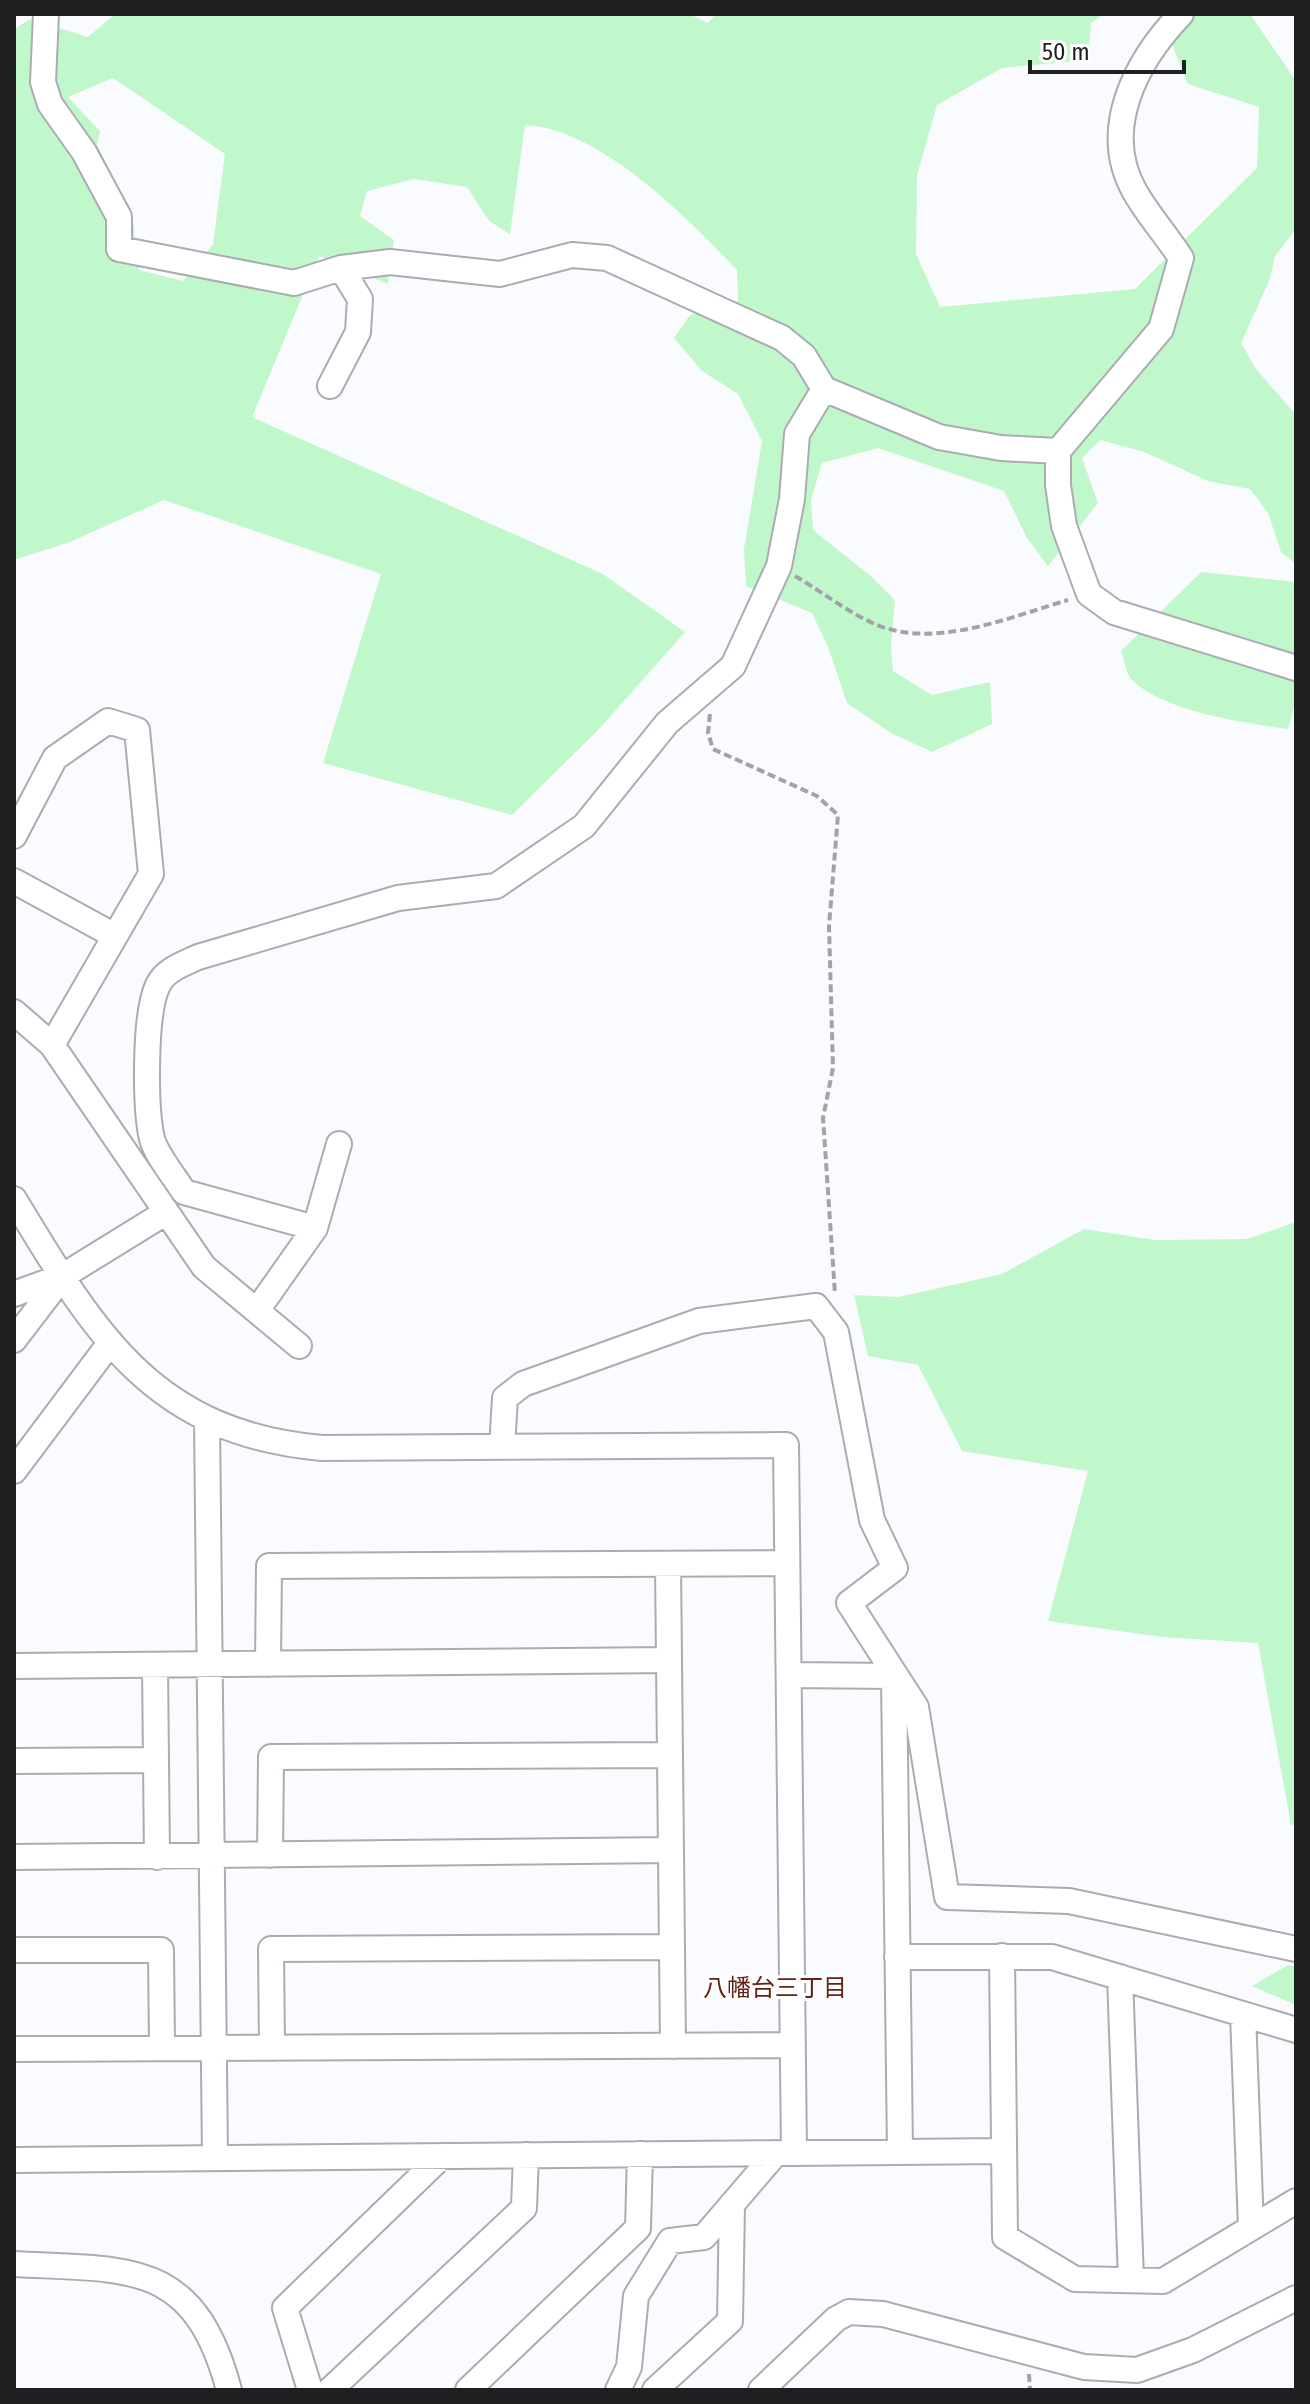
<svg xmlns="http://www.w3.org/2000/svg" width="1310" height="2404" viewBox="0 0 1310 2404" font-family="'Fira Sans Condensed','Noto Sans JP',sans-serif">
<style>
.green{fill:#c1f8cb;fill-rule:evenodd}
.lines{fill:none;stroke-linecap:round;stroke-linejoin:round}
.minor-casing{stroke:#aaacb1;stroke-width:28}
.path{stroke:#a2a3a6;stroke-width:4;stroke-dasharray:8 4;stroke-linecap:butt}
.minor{stroke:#fff;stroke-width:24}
.labels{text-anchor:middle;stroke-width:6;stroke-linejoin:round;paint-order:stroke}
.neighbourhood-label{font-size:24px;fill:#652214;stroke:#fff}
</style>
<rect width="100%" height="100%" fill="#fafbff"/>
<path class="green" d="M 115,14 L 689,14 L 708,23 L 716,14 L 1104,14 L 1091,23 L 1088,60 L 1002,68 L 937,105 L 917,175 L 916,254 L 940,307 L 1135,289 L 1257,168 L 1259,107 L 1188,84 L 1160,14 L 1250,14 L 1296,81 L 1296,229 L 1275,256 L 1270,279 L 1241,343 L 1256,369 L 1296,415 L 1296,564 L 1281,552 L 1268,513 L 1250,489 L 1208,481 L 1144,452 L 1100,440 L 1082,458 L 1098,503 L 1048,566 L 1027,538 L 1004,491 L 878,448 L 822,463 L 811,500 L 813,530 L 872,577 L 895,600 L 891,646 L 893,671 L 932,695 L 990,682 L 992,724 L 932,752 L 891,733 L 847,703 L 828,647 L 812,613 L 746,586 L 744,549 L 762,441 L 738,394 L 702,371 L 674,338 L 690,315 L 738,301 L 737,270 C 688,218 599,128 525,125 L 510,234 L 489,221 L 467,187 L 414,179 L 367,191 L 360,216 L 394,240 L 388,284 L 319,256 L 252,417 L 603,574 L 685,632 L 600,728 L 512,815 L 323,763 L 381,574 L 164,500 L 70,542 L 14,560 L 14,29 L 30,19 L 88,37 ZM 113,78 L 225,154 L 213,244 L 183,281 L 139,270 L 132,213 L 97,145 L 100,131 L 68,97 Z
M 1201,572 L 1296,582 L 1296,701 L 1288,729 C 1244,723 1165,712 1132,680 C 1126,674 1124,660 1121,651 Z
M 1296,1222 L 1296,1826 L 1291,1825 L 1258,1643 L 1162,1637 L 1048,1621 L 1088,1471 L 962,1451 L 918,1365 L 868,1356 L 854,1295 L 899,1297 L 1002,1274 L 1084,1229 L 1155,1240 L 1247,1239 Z
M 1288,1965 L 1296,1967 L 1296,2005 L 1252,1986 Z"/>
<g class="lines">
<g class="minor-casing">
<path id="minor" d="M 46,14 L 43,82 L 50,104 L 84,152 L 119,217 L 119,249 L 294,283 L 341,268 L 390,262 L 500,274 L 572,255 L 607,258 L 782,338 L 804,356 L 824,389 L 939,437 L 1001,448 L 1058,451 L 1058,485 L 1064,526 L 1089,594 L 1114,612 L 1296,668
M 330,386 L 358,332 L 360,299 L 341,268
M 1058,451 L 1161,329 L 1181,258 C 1167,236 1148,215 1135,192 C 1099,129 1137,60 1181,14
M 14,836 L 55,758 L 108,721 L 137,730 L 151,874 L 52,1045
M 14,881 L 115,936
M 14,1012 L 52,1045 L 204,1267 L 299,1346
M 14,1199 C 95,1333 152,1433 322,1448 L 786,1445 L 794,2153
M 315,1228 L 184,1192 C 174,1176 157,1156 152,1139 C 145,1108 144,1013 158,985 C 165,970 183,964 198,957 L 398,898 L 496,886 L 584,826 L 667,723 L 733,666 L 779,566 L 792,499 L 797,434 L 824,389
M 14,1294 L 63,1276 L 165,1213
M 258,1309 L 315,1228 L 339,1144
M 14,1340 L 63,1276
M 207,1420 L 215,2158
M 502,1447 L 505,1398 L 523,1384 L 699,1321 L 816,1306 L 836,1332 L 872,1520 L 895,1568 L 849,1603 L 916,1707 L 947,1897 L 1069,1901 L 1296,1949
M 14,1471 L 110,1343
M 668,1564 L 673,2046
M 268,1664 L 269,1566 L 787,1563
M 155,1665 L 157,1857
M 14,1666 L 669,1660
M 789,1675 L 894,1676
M 894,1676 L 900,2152
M 14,1761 L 156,1760
M 270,1855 L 271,1757 L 670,1755
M 14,1857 L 671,1850
M 14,1950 L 161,1950 L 162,2048
M 1002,1956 L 1005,2237 L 1075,2279 L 1163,2281 L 1296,2201
M 897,1957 L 1052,1957 L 1296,2030
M 1120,1977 L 1131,2280
M 1243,2014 L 1251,2228
M 272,2048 L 271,1949 L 672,1947
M 14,2049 L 793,2045
M 14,2160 L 1004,2151
M 14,2264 C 129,2270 194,2259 229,2390
M 310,2390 L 285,2308 L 442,2156
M 330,2390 L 524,2208 L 526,2155
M 468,2390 L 638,2228 L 640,2154
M 618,2390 L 629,2367 L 636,2296 L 670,2241 L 704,2237 L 776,2153
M 655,2390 L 730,2321 L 732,2204
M 761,2390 L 836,2319 L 849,2312 L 883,2314 L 1084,2367 L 1137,2370 L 1193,2350 L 1296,2298"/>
</g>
<path class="path" d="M 795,576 C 821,591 847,612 875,624 C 934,650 1010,617 1068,600
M 710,714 L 708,733 L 713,749 L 817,796 L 838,815 L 829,926 L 833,1068 L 823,1118 L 835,1294
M 1029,2374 L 1030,2390"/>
<use href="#minor" class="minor"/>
</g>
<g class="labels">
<g class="neighbourhood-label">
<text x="775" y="1996">八幡台三丁目</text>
</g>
</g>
<rect width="1310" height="2404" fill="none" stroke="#1e1f21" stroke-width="32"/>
<path d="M1030 60v12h154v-12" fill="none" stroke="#1e1f21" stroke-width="4"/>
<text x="1042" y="60" font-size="24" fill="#1e1f21" stroke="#ffffff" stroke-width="6" paint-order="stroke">50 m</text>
</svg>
